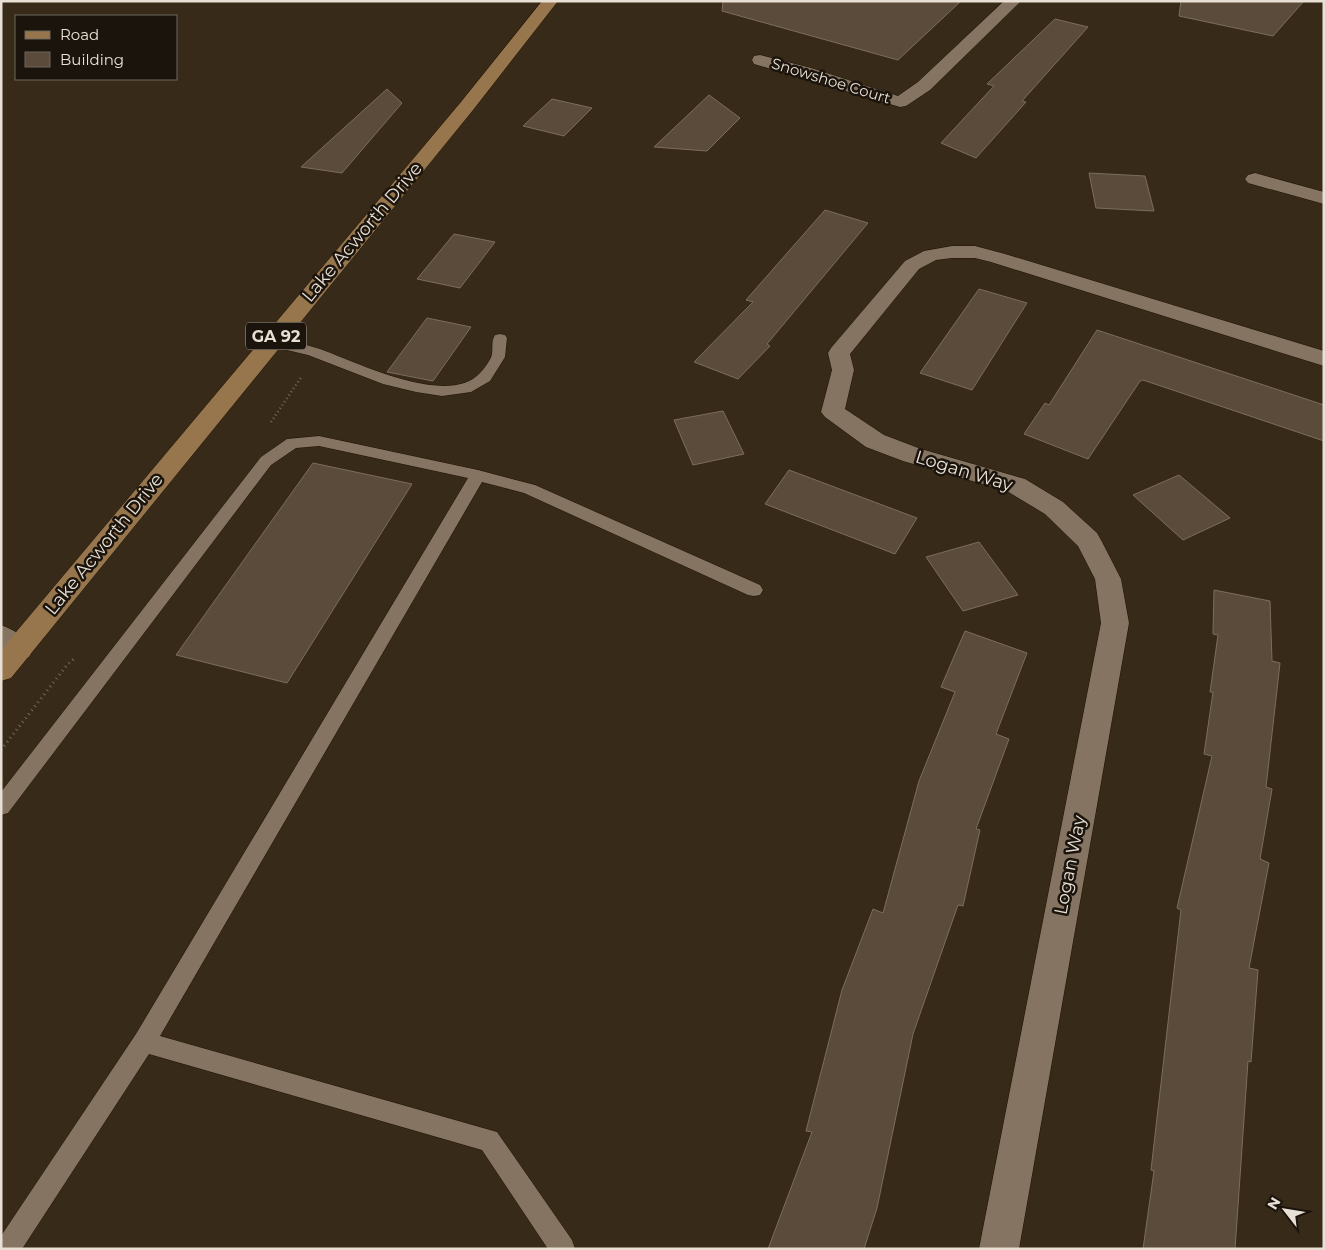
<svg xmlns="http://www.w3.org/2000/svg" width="1325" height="1250" viewBox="0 0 1325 1250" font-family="Montserrat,sans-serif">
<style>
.building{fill:#5a4b3a;stroke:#7e6d5b}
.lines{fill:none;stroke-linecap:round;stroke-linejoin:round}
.service-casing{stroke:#1f1204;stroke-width:1}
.minor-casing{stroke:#1f1204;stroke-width:1}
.primary-casing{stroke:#1f1204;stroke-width:1}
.path-far1{stroke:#75695a;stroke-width:2.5;stroke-dasharray:1 3;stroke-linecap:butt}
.path{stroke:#75695a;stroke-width:3;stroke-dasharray:1 4;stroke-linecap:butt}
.service{fill:#847461;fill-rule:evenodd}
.minor{fill:#847461;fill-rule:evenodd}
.primary{fill:#97764e;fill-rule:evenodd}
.labels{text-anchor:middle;stroke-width:5;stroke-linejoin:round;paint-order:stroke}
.far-street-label{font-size:15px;fill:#e9e0d5;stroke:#1a140d}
.shield{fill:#1a140d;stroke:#aba399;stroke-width:1}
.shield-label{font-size:16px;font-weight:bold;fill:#e9e0d5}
.street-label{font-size:18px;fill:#e9e0d5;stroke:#1a140d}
</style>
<rect width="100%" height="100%" fill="#382a19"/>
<path class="building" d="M 723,1 L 961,1 L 898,60 L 722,11 Z
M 1181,1 L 1304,1 L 1273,36 L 1179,16 Z
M 1055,19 L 1088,27 L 1022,101 L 1026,102 L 976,158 L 941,143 L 994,86 L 987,84 Z
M 387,89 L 402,103 L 342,173 L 301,167 Z
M 709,95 L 740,118 L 707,151 L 654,147 Z
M 552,99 L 592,108 L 564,136 L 523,126 Z
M 1089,173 L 1145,176 L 1154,211 L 1096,208 Z
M 825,210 L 868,223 L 767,344 L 770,346 L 738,379 L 694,362 L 753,302 L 746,300 Z
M 454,234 L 495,242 L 460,288 L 417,279 Z
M 979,289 L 1027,303 L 972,390 L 920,373 Z
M 427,318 L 471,327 L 433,381 L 387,372 Z
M 1097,330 L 1324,405 L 1324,441 L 1143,380 L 1140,381 L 1088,459 L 1024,434 L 1045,403 L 1049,405 Z
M 723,411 L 744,454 L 693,465 L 674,420 Z
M 313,463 L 412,484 L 287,683 L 176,655 Z
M 789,470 L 917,518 L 895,554 L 765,504 Z
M 1179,475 L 1230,518 L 1183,540 L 1133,495 Z
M 979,542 L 1018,595 L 963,611 L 926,557 Z
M 1214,590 L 1270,601 L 1272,661 L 1280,663 L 1266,787 L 1272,789 L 1260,859 L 1269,863 L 1249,968 L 1258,970 L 1251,1062 L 1248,1061 L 1235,1249 L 1143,1249 L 1154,1171 L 1151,1170 L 1181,910 L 1177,908 L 1212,756 L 1204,754 L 1213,692 L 1210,692 L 1218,635 L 1213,634 Z
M 965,631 L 1027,653 L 996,734 L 1009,739 L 976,829 L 980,830 L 963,906 L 958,905 L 913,1034 L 877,1208 L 864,1249 L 768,1249 L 812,1132 L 806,1131 L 842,990 L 873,909 L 883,913 L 919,781 L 955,692 L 941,687 Z"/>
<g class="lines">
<g class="service-casing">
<path id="service" d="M 500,334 L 505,335 L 507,338 L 505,357 L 490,381 L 471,392 L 442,396 L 416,392 L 383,384 L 308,355 L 266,345 L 264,342 L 266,339 L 271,338 C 287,341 304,344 320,349 C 356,362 448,408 480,373 C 484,369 491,360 492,354 C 493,347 491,341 495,335 Z
M 319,436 L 478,470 L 535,485 L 760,585 L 763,590 L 760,595 L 754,596 L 748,595 L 524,493 L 482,482 L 160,1036 L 497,1132 L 572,1240 L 575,1249 L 548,1249 L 482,1150 L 149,1054 L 22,1249 L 1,1249 L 1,1236 L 136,1034 L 468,478 L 319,446 L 296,448 L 271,465 L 8,813 L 1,815 L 1,792 L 261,457 L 287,439 Z"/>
</g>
<g class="minor-casing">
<path id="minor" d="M 1004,1 L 1021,1 L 930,90 L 906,106 L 900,107 L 754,64 L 752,60 L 754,56 L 760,55 L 811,68 L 898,96 L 918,82 Z
M 1255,173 L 1324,192 L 1324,204 L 1248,183 L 1245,179 L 1248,175 Z
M 952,246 L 975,246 L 1005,254 L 1324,351 L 1324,366 L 991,262 L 975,258 L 952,258 L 936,260 L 919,269 L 850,354 L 854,370 L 845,409 L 884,435 L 921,449 L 1025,479 L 1063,502 L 1097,533 L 1101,540 L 1121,579 L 1129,623 L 1019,1249 L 979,1249 L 1101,623 L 1095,579 L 1078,546 L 1045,514 L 1007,491 L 903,461 L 866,447 L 825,417 L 821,412 L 832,370 L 828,353 L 831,348 L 905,261 L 924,251 Z
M 1,625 C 14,630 27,637 33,649 L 29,657 C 17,660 11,658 1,651 Z"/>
</g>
<g class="primary-casing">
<path id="primary" d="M 542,1 L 558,1 L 473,110 L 11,678 L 1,681 L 1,650 L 461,102 Z"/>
</g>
<path class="path-far1" d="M 271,422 L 302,376"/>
<path class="path" d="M 1,750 L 67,665 L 76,657"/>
<use href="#service" class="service"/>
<use href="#minor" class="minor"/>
<use href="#primary" class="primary"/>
</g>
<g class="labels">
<g class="far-street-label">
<text transform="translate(831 81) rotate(17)" y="5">Snowshoe Court</text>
</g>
<rect class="shield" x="246" y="322.5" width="60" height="27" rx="4"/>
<g class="shield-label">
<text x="276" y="342">GA 92</text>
</g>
<g class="street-label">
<text transform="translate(362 232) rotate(-50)" y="6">Lake Acworth Drive</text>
<text transform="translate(964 471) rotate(17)" y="6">Logan Way</text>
<text transform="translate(104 544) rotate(-51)" y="6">Lake Acworth Drive</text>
<text transform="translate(1070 865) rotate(-79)" y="6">Logan Way</text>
</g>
</g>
<rect width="1325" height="1250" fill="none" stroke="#e9e0d5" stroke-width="5"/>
<rect x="15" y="15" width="162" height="65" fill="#1a140d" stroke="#6d665d"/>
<rect x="25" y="31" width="25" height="8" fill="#97764e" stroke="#6d665d"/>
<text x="60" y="40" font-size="15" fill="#e9e0d5">Road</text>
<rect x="25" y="52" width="25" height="15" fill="#5a4b3a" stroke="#6d665d"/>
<text x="60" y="65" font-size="15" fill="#e9e0d5">Building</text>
<g transform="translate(1285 1210) rotate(301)" stroke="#1a140d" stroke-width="4" paint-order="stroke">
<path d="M0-4L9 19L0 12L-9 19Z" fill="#e9e0d5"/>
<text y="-8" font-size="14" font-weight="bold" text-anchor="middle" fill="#e9e0d5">N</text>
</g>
</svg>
